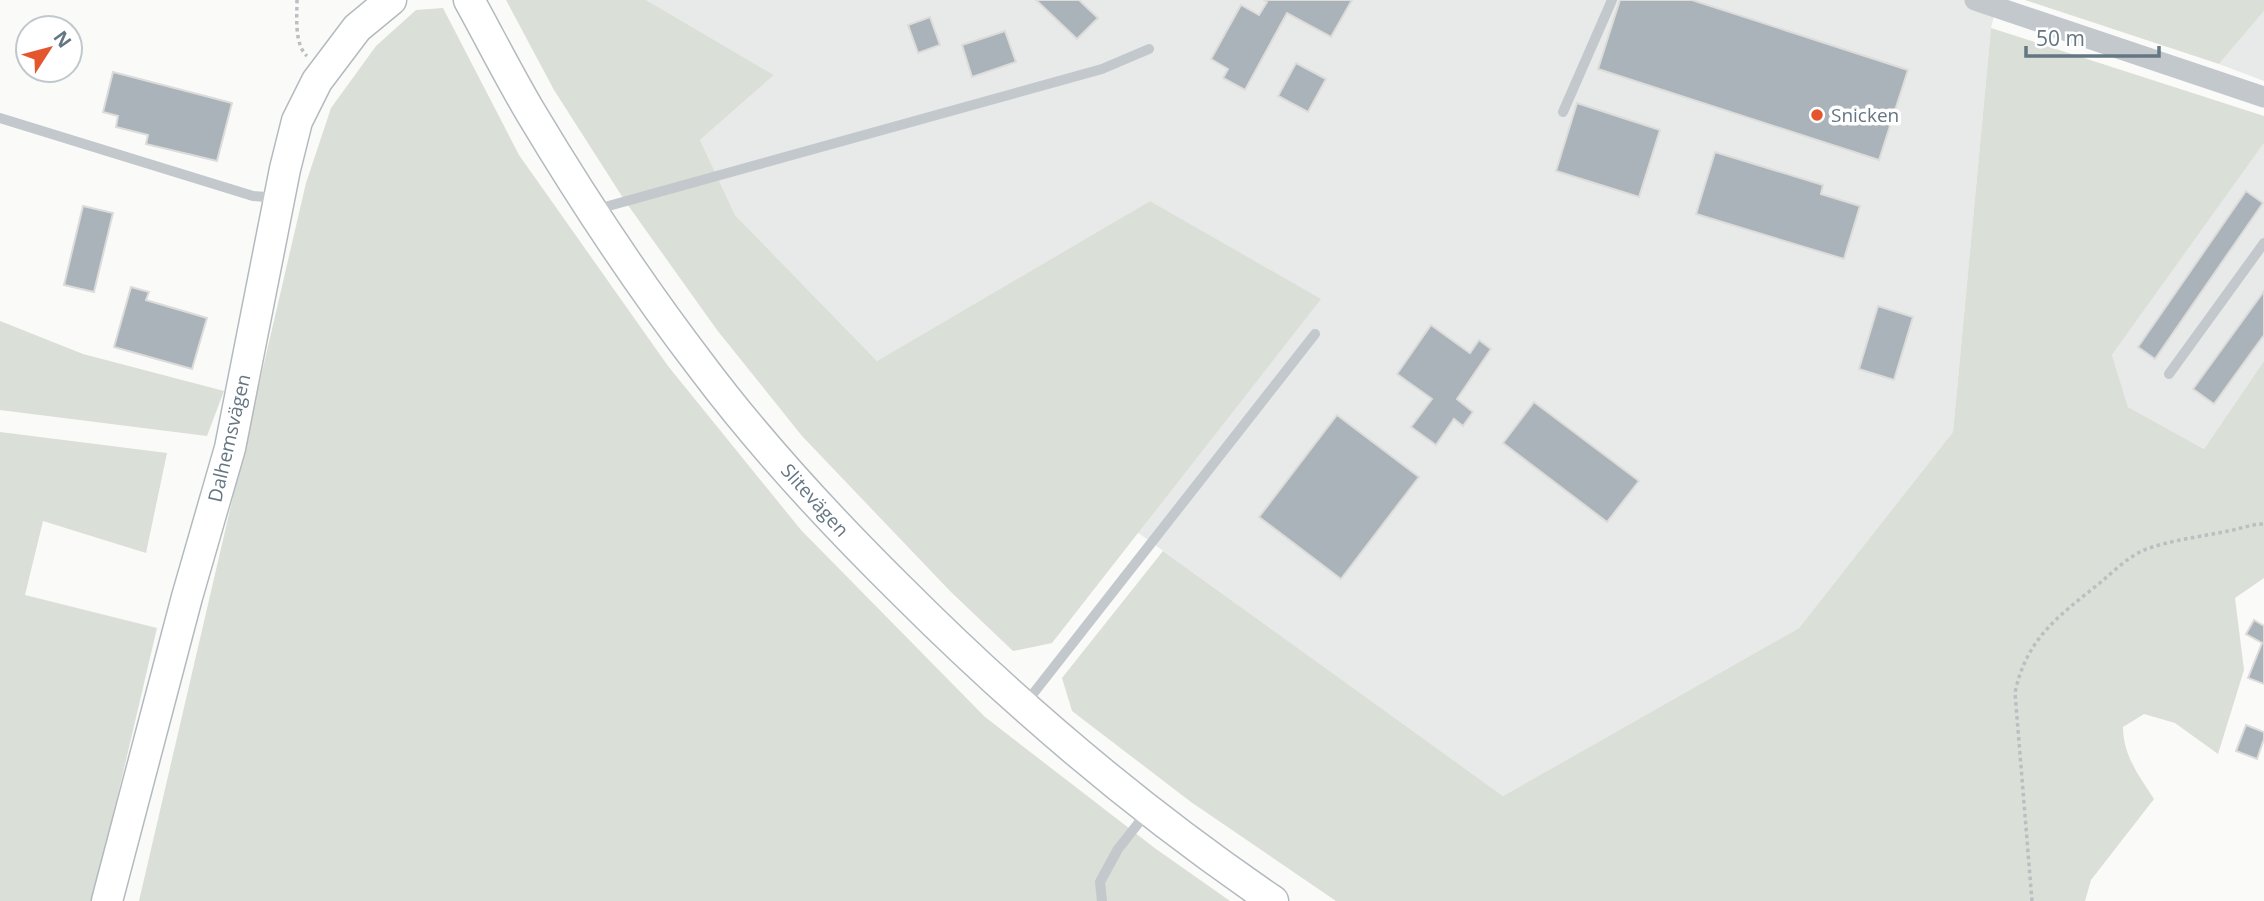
<svg xmlns="http://www.w3.org/2000/svg" width="2264" height="901" viewBox="0 0 2264 901" font-family="'Open Sans',sans-serif">
<style>
.built{fill:#e8e9e9}
.green{fill:#dadfd7}
.building{fill:#aab3b9;stroke:#dcdcda;stroke-width:2}
.lines{fill:none;stroke-linecap:round;stroke-linejoin:round}
.secondary-casing{stroke:#b3babf;stroke-width:33}
.path{stroke:#bbbfc2;stroke-width:3.5;stroke-dasharray:3.5 3.5;stroke-linecap:butt}
.lane{stroke:#c3c8cc;stroke-width:10}
.street{stroke:#c3c8cc;stroke-width:21}
.secondary{stroke:#fff;stroke-width:30}
.poi-dot{fill:#e4572e;stroke:#fff;stroke-width:2.5}
.labels{text-anchor:middle;stroke-width:7;stroke-linejoin:round;paint-order:stroke}
.poi-label{font-size:19px;fill:#657683;stroke:#fff;text-anchor:start}
.street-label{font-size:19px;fill:#657683;stroke:#fff}
</style>
<rect width="100%" height="100%" fill="#fafaf8"/>
<path class="built" d="M 646,0 L 1998,0 L 1991,28 L 1953,432 L 1799,628 L 1503,796 L 1137,532 L 1320,299 L 1150,201 L 877,361 L 735,215 L 700,140 L 774,75 Z
M 2264,11 L 2264,81 L 2219,64 Z
M 2264,143 L 2264,361 L 2204,449 L 2128,407 L 2112,355 Z"/>
<path class="green" d="M 506,0 L 646,0 L 774,75 L 700,140 L 735,215 L 877,361 L 1150,201 L 1321,299 L 1052,643 L 1013,651 L 950,591 L 802,436 L 717,330 L 625,201 L 554,90 Z
M 2025,0 L 2264,0 L 2264,11 L 2219,64 Z
M 443,8 L 519,155 L 668,366 L 801,530 L 985,717 L 1156,849 L 1230,901 L 139,901 L 306,183 L 331,108 L 376,46 L 416,10 Z
M 1991,28 L 2264,116 L 2264,143 L 2112,355 L 2128,407 L 2204,449 L 2264,361 L 2264,578 L 2235,598 L 2244,670 L 2218,754 L 2175,723 L 2144,714 L 2123,727 C 2123,755 2139,776 2154,799 L 2091,880 L 2085,901 L 1336,901 L 1191,802 L 1072,711 L 1062,678 L 1163,551 L 1503,796 L 1799,628 L 1953,432 Z
M 0,321 L 83,354 L 224,391 L 207,436 L 0,410 Z
M 0,432 L 167,453 L 146,553 L 43,521 L 25,595 L 157,628 L 93,901 L 0,901 Z"/>
<path class="building" d="M 1036,0 L 1079,0 L 1098,18 L 1077,39 Z
M 1264,0 L 1352,0 L 1331,37 L 1287,13 L 1245,90 L 1223,78 L 1228,69 L 1211,59 L 1241,5 L 1259,15 L 1267,2 Z
M 1620,0 L 1692,0 L 1908,70 L 1879,160 L 1598,69 Z
M 930,17 L 940,45 L 918,53 L 908,25 Z
M 1005,31 L 1016,62 L 972,77 L 962,45 Z
M 1296,63 L 1326,79 L 1308,112 L 1278,96 Z
M 113,72 L 232,103 L 217,161 L 146,144 L 148,135 L 116,127 L 118,116 L 103,112 Z
M 1577,103 L 1660,130 L 1639,197 L 1556,171 Z
M 1715,152 L 1823,185 L 1821,194 L 1860,206 L 1844,259 L 1696,214 Z
M 2246,191 L 2263,203 L 2155,359 L 2138,347 Z
M 83,206 L 113,213 L 94,292 L 64,285 Z
M 131,287 L 149,292 L 146,300 L 207,318 L 192,369 L 114,347 Z
M 2264,291 L 2264,335 L 2214,404 L 2193,389 Z
M 1878,306 L 1913,317 L 1894,380 L 1859,369 Z
M 1431,325 L 1470,353 L 1479,340 L 1491,349 L 1457,399 L 1473,412 L 1463,426 L 1454,419 L 1436,445 L 1411,427 L 1432,399 L 1397,374 Z
M 1534,402 L 1639,481 L 1607,522 L 1503,443 Z
M 1337,415 L 1419,477 L 1341,579 L 1259,517 Z
M 2254,620 L 2264,626 L 2264,684 L 2248,678 L 2262,643 L 2246,634 Z
M 2246,725 L 2264,732 L 2264,739 L 2257,759 L 2236,751 Z"/>
<g class="lines">
<g class="secondary-casing">
<path id="secondary" d="M 469,0 C 490,38 509,76 531,113 C 583,200 640,286 702,367 C 762,447 831,521 902,591 C 1018,707 1138,809 1273,901
M 107,901 L 187,597 L 230,448 L 285,169 L 297,121 L 317,81 L 357,28 L 391,0"/>
</g>
<path class="path" d="M 297,0 C 297,16 294,44 307,56
M 2032,901 L 2015,693 C 2026,638 2060,615 2101,582 C 2114,571 2128,557 2144,550 C 2170,540 2200,537 2228,531 C 2240,529 2251,524 2264,524"/>
<path class="lane" d="M 1563,112 L 1612,0
M 0,118 L 253,196 L 276,198
M 594,210 L 1102,69 L 1149,49
M 2169,374 L 2264,243
M 1025,704 L 1315,334
M 1102,901 L 1100,882 L 1118,849 L 1148,811"/>
<path class="street" d="M 1975,0 L 2264,97"/>
<use href="#secondary" class="secondary"/>
</g>
<circle class="poi-dot" cx="1817" cy="115" r="7"/>
<g class="labels">
<g class="poi-label">
<text x="1831" y="122">Snicken</text>
</g>
<g class="street-label">
<text transform="translate(229 438) rotate(-77)" y="7">Dalhemsvägen</text>
<text transform="translate(815 500) rotate(48)" y="7">Slitevägen</text>
</g>
</g>
<g transform="translate(49 49) rotate(54)"><circle r="33" fill="#ffffff" stroke="#c1c8cd" stroke-width="2"/>
<path d="M0-5L12 26L0 18L-12 26Z" fill="#e4572e"/>
<text y="-10" font-size="19" font-weight="bold" text-anchor="middle" fill="#657683">N</text>
</g>
<path d="M2026 46v10h133v-10" fill="none" stroke="#657683" stroke-width="3.5"/>
<text x="2036" y="46" font-size="21" fill="#657683" stroke="#ffffff" stroke-width="5" paint-order="stroke">50 m</text>
</svg>
